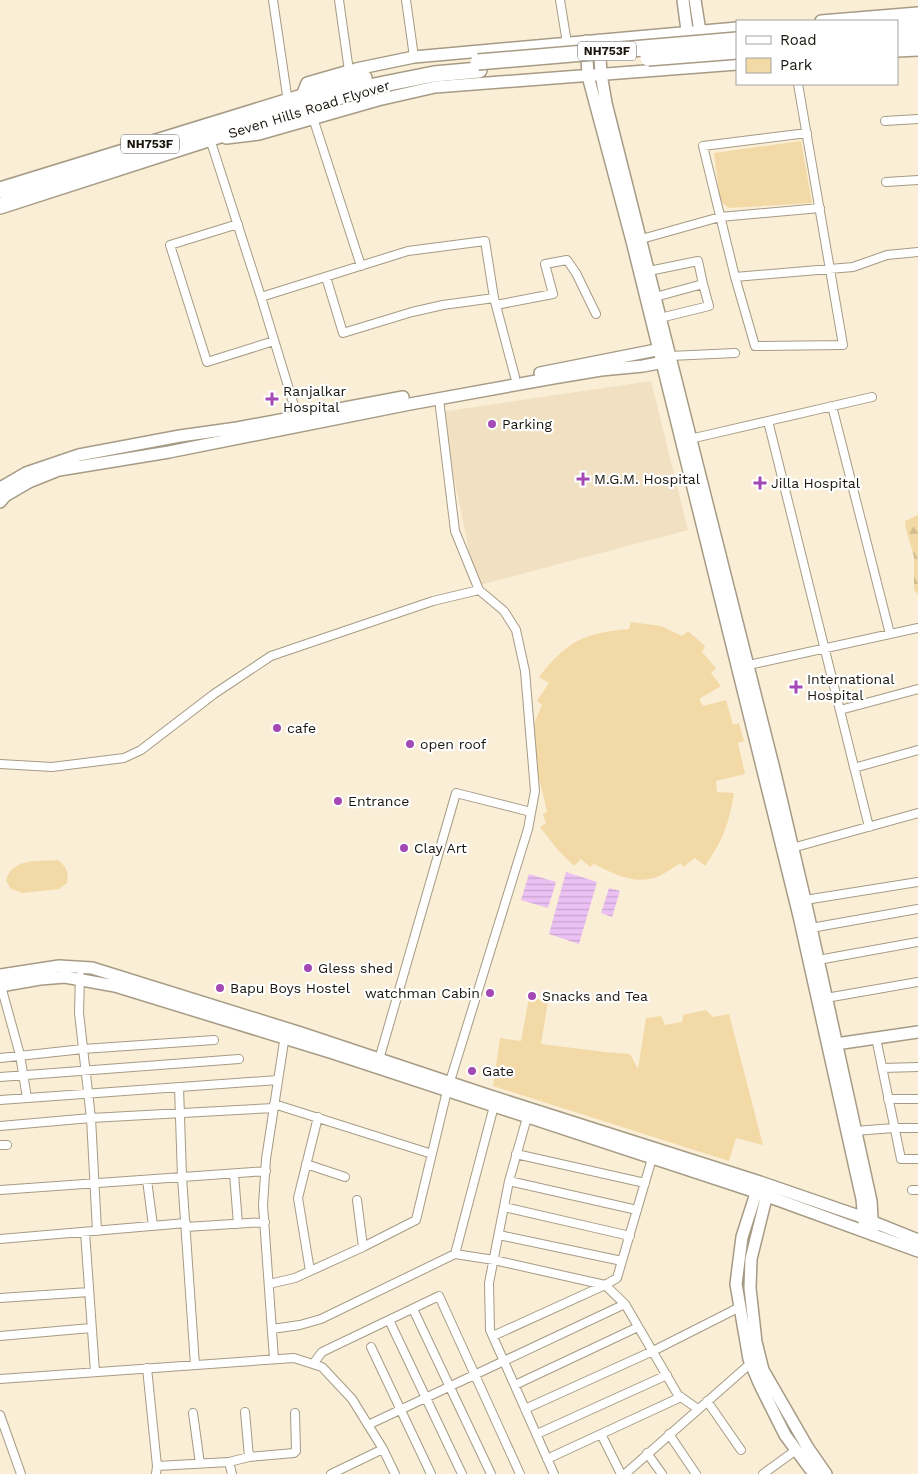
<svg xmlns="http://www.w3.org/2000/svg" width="918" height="1474" viewBox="0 0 918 1474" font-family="'Work Sans',sans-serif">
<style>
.built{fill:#f1e1c2}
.forest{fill:url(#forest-firs)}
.green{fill:#f3d9a6}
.water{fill:url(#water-rules)}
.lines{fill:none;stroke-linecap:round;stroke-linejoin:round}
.street-casing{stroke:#a69b85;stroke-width:10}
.secondary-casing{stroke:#a69b85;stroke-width:14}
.highway-casing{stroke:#a69b85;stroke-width:18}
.street{stroke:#fff;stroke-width:8}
.secondary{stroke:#fff;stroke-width:11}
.highway{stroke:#fff;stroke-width:15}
.highway-bridge-casing{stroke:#a69b85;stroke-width:18;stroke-linecap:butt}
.highway-bridge{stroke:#fff;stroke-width:15}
.poi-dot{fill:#a348b4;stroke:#fff;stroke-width:2}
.labels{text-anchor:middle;stroke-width:4.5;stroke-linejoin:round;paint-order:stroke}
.shield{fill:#fff;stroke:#5f5c56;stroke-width:1}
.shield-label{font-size:12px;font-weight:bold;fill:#1a160e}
.street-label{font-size:14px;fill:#1a160e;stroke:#fff}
.poi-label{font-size:14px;fill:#1a160e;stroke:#fff;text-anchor:start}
</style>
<defs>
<pattern id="forest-firs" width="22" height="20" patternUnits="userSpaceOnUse" patternTransform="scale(1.25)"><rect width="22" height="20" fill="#f3d9a6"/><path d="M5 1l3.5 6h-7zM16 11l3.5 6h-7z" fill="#d0ba8e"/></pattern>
<pattern id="water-rules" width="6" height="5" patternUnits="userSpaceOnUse" patternTransform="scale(1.25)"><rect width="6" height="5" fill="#ebc1f3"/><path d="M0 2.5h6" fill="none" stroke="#c9a5cf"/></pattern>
</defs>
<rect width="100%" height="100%" fill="#faeed6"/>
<path class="built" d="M 651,381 L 688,530 L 476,586 L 441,412 Z"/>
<path class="forest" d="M 918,515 L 918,594 L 914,590 L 914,557 L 906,529 L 905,521 Z"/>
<path class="green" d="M 801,141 L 812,203 L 729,208 L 720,201 L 714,153 Z
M 631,622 L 661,626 L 682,636 L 688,631 L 705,646 L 702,652 L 716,668 L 711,673 L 721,686 L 699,699 L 703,706 L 726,700 L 733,725 L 739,723 L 744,741 L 738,743 L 745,774 L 716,781 L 717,792 L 734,793 C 729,824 723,840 705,866 L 695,858 L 683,867 L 681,863 C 673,867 665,874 657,877 C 634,885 614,874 594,864 L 590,867 L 581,859 L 574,866 L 558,850 L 540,827 L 546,823 L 543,815 L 547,811 L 536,765 L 534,724 L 542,705 L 537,701 L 549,683 L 539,677 C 567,641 584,633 629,629 Z
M 58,860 C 67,867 69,872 67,883 L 59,889 L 22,893 L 10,888 L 6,880 C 14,857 37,862 58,860 Z
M 529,998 L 548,1001 L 541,1044 L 605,1052 L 630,1054 L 638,1069 L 646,1018 L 661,1016 L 665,1025 L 682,1022 L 683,1015 L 706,1010 L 713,1017 L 729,1014 L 763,1145 L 736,1138 L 729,1161 L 493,1086 L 500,1038 L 521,1041 Z"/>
<path class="water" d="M 566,872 L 597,882 L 579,944 L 549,934 Z
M 529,874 L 556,882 L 548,908 L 521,900 Z
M 609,888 L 620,891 L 612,917 L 601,913 Z"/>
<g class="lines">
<g class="street-casing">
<path id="street" d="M 273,0 L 288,102
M 339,0 L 349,71
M 406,0 L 414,57
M 560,0 L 567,43
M 798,84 L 843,345 L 755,346 L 735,277 L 703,146 L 807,133
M 313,118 L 361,266
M 885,121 L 918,119
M 210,139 L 261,297 L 298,419
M 886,182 L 918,180
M 238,224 L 170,245 L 207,362 L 274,341
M 638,240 L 720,217 L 820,208
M 649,271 L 698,261 L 703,284
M 326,277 L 343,333 L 412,312 L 443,305 L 494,298
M 735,277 L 853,267 L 887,255 L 918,252
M 261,297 L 408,251 L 485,241 L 494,298 L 515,377
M 655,297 L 703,284 L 709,306 L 660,318
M 496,305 L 553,294 L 545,264 L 567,260 L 576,273 L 596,314
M 670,356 L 735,353
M 832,406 L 890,634
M 768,421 L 869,827
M 690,439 L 872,397
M 744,666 L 918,628
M 840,710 L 918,689
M 0,764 L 52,767 L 124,758 L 141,750 L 214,694 L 271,656 L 433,601 L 479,590
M 854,768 L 918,750
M 792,848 L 918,813
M 805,900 L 918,882
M 811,928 L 918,909
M 818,960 L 918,942
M 80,976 L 79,1013 L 91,1118 L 97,1231
M 1,986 L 20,1055 L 27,1098
M 826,998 L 918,982
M 876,1038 L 901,1159 L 918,1159
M 0,1058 L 83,1049 L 214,1040
M 378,1063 L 456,793 L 531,812
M 882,1068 L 918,1067
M 0,1077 L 239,1059
M 179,1087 L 182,1177 L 195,1365
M 888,1099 L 918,1099
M 0,1100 L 278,1080
M 274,1104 L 432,1154
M 528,1114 L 509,1181 L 489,1283 L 490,1330 L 554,1474
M 0,1126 L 91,1118 L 274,1108
M 855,1131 L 894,1128 L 918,1128
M 0,1145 L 7,1145
M 516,1154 L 645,1183
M 306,1164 L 345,1177
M 234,1174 L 238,1224
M 147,1180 L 153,1226
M 509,1181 L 637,1210
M 0,1190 L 266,1171
M 912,1190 L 918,1190
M 357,1200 L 363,1247
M 504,1207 L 630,1236
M 186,1227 L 265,1222
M 85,1232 L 95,1372
M 499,1235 L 622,1261
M 0,1239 L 186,1223
M 455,1254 L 494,1260 L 605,1285 L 625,1304 L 678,1395 L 698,1409
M 310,1271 L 298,1198 L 318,1117
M 269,1284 L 295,1278 L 363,1247 L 416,1220 L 447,1091 L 528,829 L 535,791 L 525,671 L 516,630 L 504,611 L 479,590 L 455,531 L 439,399
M 0,1298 L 89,1292
M 413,1309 L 491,1474
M 389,1320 L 462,1474
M 272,1329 L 300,1325 L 321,1319 L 455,1254 L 494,1106
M 0,1336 L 91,1328
M 493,1336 L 605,1285 L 617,1278 L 653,1155
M 371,1347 L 431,1474
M 274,1359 L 263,1205 L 266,1159 L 285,1035
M 313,1364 L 322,1352 L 439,1296 L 520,1474
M 147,1368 L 157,1466 L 156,1474
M 0,1379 L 294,1358 L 322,1367 L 352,1399 L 383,1449 L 395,1474
M 515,1385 L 638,1327
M 707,1401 L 741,1450
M 525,1409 L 653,1351 L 740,1307
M 245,1412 L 249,1457
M 193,1413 L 200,1464
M 0,1415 L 21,1474
M 368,1425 L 625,1304
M 537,1434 L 667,1375
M 601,1434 L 621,1474
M 669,1434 L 696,1474
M 647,1453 L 662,1474
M 547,1459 L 681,1397
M 229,1462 L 232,1474
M 157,1466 L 229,1462 L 249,1457 L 294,1453 L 296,1451 L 295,1413
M 331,1474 L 383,1449
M 625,1474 L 751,1363
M 763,1474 L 796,1450"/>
</g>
<g class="secondary-casing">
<path id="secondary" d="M 683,0 L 688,38
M 695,0 L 701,38
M 821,21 L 918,13
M 599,40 L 601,74 L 606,103 L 775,773 L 805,900 L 871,1201 L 873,1235
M 586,41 L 588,76 L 632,241 L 799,916 L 862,1199 L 865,1231
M 897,51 L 918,50
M 301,98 L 307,83 L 356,69 L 414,57 L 737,28
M 226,138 L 259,134 L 378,100 L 435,87 L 737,64
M 540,373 L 666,348
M 0,488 L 26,473 L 79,455 L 180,436 L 237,428 L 403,397
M 0,502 L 5,496 L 29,482 L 59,470 L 169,452 L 410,404 L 553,378 L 601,370 L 643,366 L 669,361
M 0,975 L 59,966 L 92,968 L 301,1033 L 484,1094 L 760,1182 L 856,1215 L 918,1240
M 0,986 L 40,979 L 65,977 L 115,986 L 333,1053 L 756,1192 L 918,1251
M 829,1045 L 918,1032
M 758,1187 L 742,1237 L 736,1284 L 749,1359 L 760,1385 L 785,1435 L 814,1474
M 768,1190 L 751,1259 L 750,1288 L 756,1342 L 763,1370 L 808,1448 L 826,1474"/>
</g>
<g class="highway-casing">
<path id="highway" d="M 897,27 L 918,25
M 897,40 L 918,38
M 0,190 L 364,78
M 0,206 L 369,87 L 434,74 L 479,70"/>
</g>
<use href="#street" class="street"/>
<use href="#secondary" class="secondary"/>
<use href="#highway" class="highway"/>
<g class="highway-bridge-casing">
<path id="highway-bridge" d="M 648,58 L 737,51
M 478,62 L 737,40"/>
</g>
<use href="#highway-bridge" class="highway-bridge"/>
</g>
<g class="poi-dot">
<path d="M269.5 391.5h5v5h5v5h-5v5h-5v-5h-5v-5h5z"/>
<circle cx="492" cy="424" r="5"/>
<path d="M580.5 471.5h5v5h5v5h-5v5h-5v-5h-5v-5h5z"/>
<path d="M757.5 475.5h5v5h5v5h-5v5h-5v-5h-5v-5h5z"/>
<path d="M793.5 679.5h5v5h5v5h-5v5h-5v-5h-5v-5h5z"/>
<circle cx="277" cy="728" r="5"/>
<circle cx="410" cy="744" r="5"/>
<circle cx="338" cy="801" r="5"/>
<circle cx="404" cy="848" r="5"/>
<circle cx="308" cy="968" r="5"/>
<circle cx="220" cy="988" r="5"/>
<circle cx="490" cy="993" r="5"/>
<circle cx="532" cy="996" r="5"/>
<circle cx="472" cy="1071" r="5"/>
</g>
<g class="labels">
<g class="shield">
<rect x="578" y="41.5" width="58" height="19" rx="4"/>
<rect x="121" y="134.5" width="58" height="19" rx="4"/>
</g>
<g class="shield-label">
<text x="607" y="55">NH753F</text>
<text x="150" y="148">NH753F</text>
</g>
<g class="street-label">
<text transform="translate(309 109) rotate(-17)" y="5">Seven Hills Road Flyover</text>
</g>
<g class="poi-label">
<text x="283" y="396">Ranjalkar<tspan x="283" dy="16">Hospital</tspan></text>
<text x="502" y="429">Parking</text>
<text x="594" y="484">M.G.M. Hospital</text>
<text x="771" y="488">Jilla Hospital</text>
<text x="807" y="684">International<tspan x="807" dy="16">Hospital</tspan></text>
<text x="287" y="733">cafe</text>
<text x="420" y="749">open roof</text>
<text x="348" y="806">Entrance</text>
<text x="414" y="853">Clay Art</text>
<text x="318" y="973">Gless shed</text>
<text x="230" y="993">Bapu Boys Hostel</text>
<text x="480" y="998" text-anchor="end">watchman Cabin</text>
<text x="542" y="1001">Snacks and Tea</text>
<text x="482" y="1076">Gate</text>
</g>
</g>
<rect x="736" y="20" width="162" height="65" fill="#ffffff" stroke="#a3a29f"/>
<rect x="746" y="36" width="25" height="8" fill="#ffffff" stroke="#a3a29f"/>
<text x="780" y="45" font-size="15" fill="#1a160e">Road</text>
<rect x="746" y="58" width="25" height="15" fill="#f3d9a6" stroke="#a3a29f"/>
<text x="780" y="70" font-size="15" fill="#1a160e">Park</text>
</svg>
